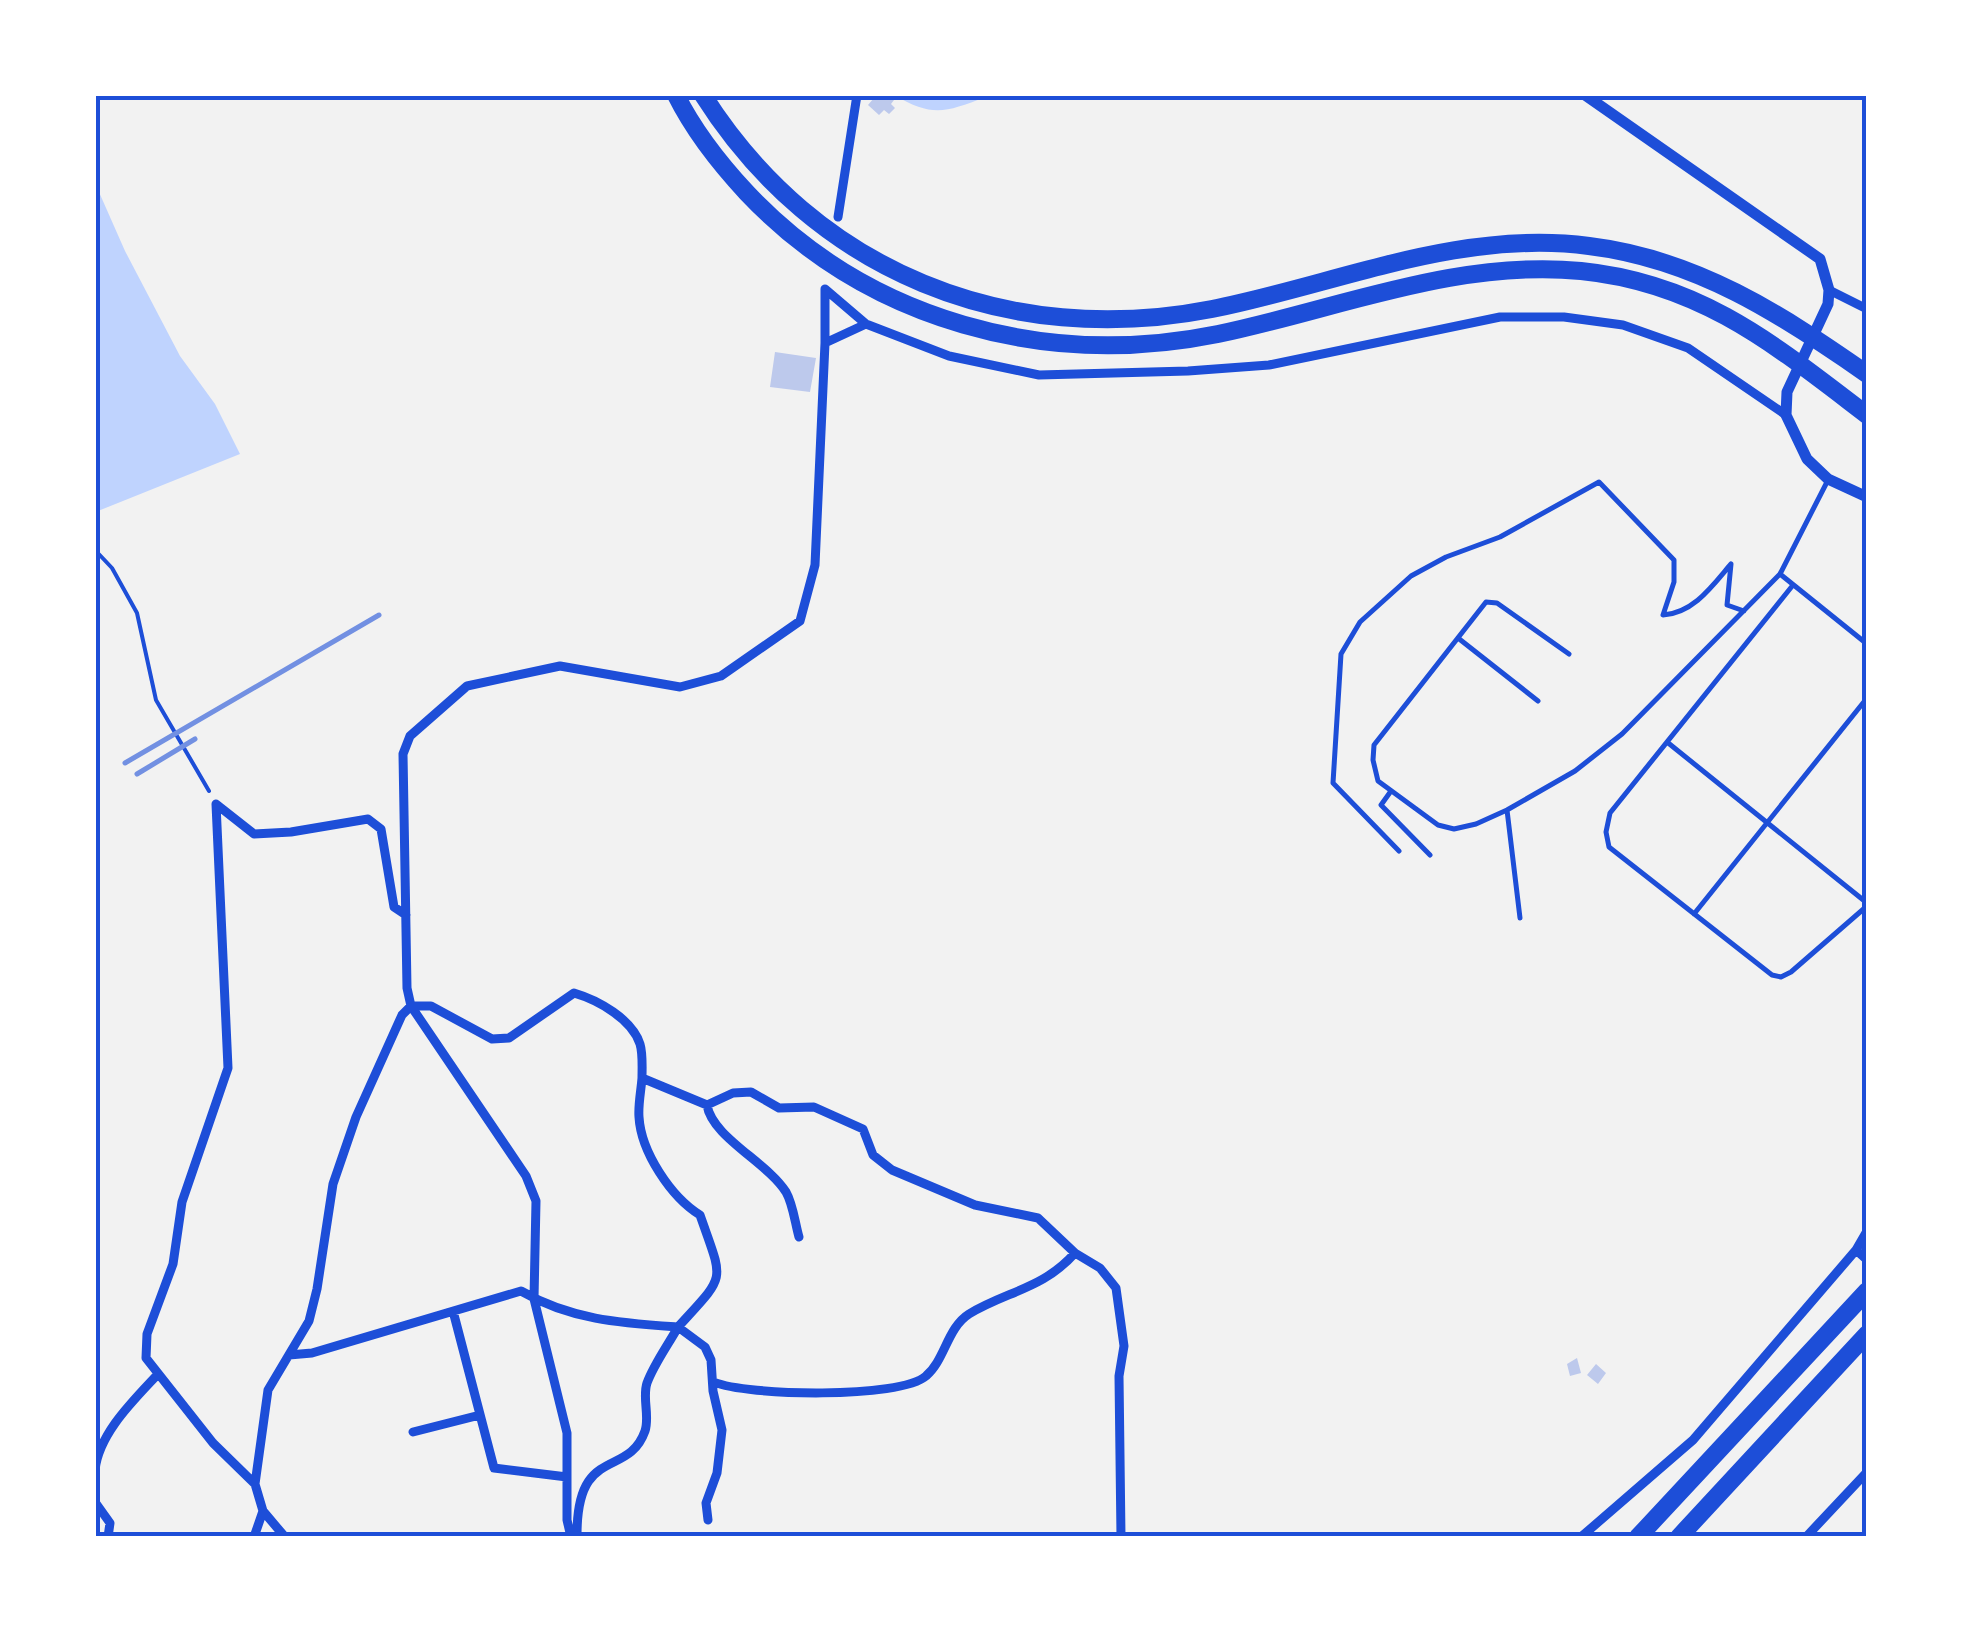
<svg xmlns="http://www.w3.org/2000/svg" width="1962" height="1632" viewBox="0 0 1962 1632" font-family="'Varela Round',sans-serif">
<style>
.water{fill:#bfd3fe}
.building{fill:#bdc9ec}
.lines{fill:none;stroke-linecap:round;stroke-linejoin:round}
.path{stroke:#1d4ed8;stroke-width:4}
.service{stroke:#1d4ed8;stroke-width:5}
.minor{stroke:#1d4ed8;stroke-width:9}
.tertiary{stroke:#1d4ed8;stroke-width:11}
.motorway{stroke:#1d4ed8;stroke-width:18}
.rail{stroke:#7290e2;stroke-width:5}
.neatline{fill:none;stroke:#1d4ed8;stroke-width:4}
</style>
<rect width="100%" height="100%" fill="#f2f2f2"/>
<path class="water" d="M 894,95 L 985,95 L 986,97 C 945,112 934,118 894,95 Z
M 95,183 L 125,251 L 180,356 L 215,404 L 240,454 L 98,511 L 95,510 Z"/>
<path class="building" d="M 870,95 L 888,95 L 894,100 L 891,104 L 895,108 L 889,114 L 884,110 L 879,115 L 868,105 L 874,98 Z
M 775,352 L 816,358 L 810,392 L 770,387 Z
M 1577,1358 L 1581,1373 L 1570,1376 L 1567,1364 Z
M 1596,1364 L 1606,1373 L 1598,1384 L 1587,1375 Z"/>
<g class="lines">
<path class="path" d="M 95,550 L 112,568 L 137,613 L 156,700 L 209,791"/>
<path class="service" d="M 1780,574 L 1867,644
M 1793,585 L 1610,813 L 1606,832 L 1609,847 L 1772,975 L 1781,977 L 1791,972 L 1867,906
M 1458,638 L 1538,701
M 1569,654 L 1497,603 L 1486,602 L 1374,745 L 1373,760 L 1378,781 L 1438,825 L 1454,829 L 1476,824 L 1507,810 L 1575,771 L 1622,734 L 1780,574 L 1827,482
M 1667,742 L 1867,903
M 1391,791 L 1381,805 L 1430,855
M 1507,810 L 1520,918
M 1399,851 L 1333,783 L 1341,654 L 1360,622 L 1411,576 L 1446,557 L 1500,537 L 1599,482 L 1674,560 L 1674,582 L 1663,615 C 1694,613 1713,585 1731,564 L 1727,605 L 1744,611
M 1694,914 L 1867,698"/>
<path class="minor" d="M 838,217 L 857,95
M 825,289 L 866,324 L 949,356 L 1039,375 L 1188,371 L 1269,365 L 1500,317 L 1564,317 L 1623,325 L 1688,348 L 1786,415
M 825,289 L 825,343
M 1829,290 L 1867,309
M 216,804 L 228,1068 L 182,1202 L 173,1264 L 147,1334 L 146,1358 L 213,1443 L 255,1484
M 216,804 L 254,834 L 291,832 L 368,819 L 381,829 L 394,907 L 406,915
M 707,1105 C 712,1137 767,1162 786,1192 C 793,1204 795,1223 799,1237
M 1866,1259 L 1856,1250 L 1867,1231
M 453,1311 L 494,1468 L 567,1477
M 289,1355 L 312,1353 L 521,1291 C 571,1320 621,1323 678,1327 C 727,1273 724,1284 700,1215 C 671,1197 641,1152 639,1117 C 638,1105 641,1091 642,1078
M 714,1382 C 746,1396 900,1399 926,1376 C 945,1360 947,1328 969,1314 C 1007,1291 1043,1289 1075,1253
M 413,1432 L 480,1415
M 95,1470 C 99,1433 134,1400 158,1374
M 95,1502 L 110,1523 L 108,1537
M 254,1537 L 263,1511
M 285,1537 L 263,1511 L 255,1484 L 268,1390 L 309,1321 L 317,1289 L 333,1184 L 356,1117 L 402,1015 L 411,1006 L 431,1006 L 492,1039 L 509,1038 L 574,993 C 598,1000 632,1019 640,1044 C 643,1054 642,1067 642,1078 L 707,1105 L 733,1093 L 751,1092 L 779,1108 L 814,1107 L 863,1129 L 873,1155 L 892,1170 L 975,1205 L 1038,1218 L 1075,1253 L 1100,1268 L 1116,1288 L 1124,1346 L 1119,1376 L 1121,1537
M 571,1537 L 567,1520 L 567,1433 L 534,1299 L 536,1201 L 526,1176 L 411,1006 L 407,988 L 403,754 L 410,736 L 467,686 L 560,666 L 680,687 L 721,676 L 800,621 L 815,565 L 825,343 L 866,324
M 573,1537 L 577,1535 C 577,1444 628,1479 645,1431 C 650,1416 642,1398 647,1383 C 654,1364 668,1345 678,1327 L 705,1347 L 711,1360 L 713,1391 L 722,1430 L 717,1473 L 706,1503 L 708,1520
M 1581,1537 L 1693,1440 L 1856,1250
M 1806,1537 L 1867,1472"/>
<path class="tertiary" d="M 1585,95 L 1820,259 L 1829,290 L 1828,304 L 1787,392 L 1786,415 L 1807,459 L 1828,479 L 1867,497"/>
<path class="motorway" d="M 676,95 C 694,131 719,163 747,193 C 868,321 1046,369 1218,334 C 1338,309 1456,259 1581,271 C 1701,283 1775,345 1867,415
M 703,95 C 815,272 1008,349 1212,309 C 1337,284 1459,229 1589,246 C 1696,259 1781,314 1867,374
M 1638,1537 L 1867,1291
M 1679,1537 L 1867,1334"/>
<path class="rail" d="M 125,763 L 379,615
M 137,774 L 195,739"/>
</g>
<rect width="1962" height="1632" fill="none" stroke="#ffffff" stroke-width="195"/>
<rect x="98" y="98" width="1766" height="1436" class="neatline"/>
</svg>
